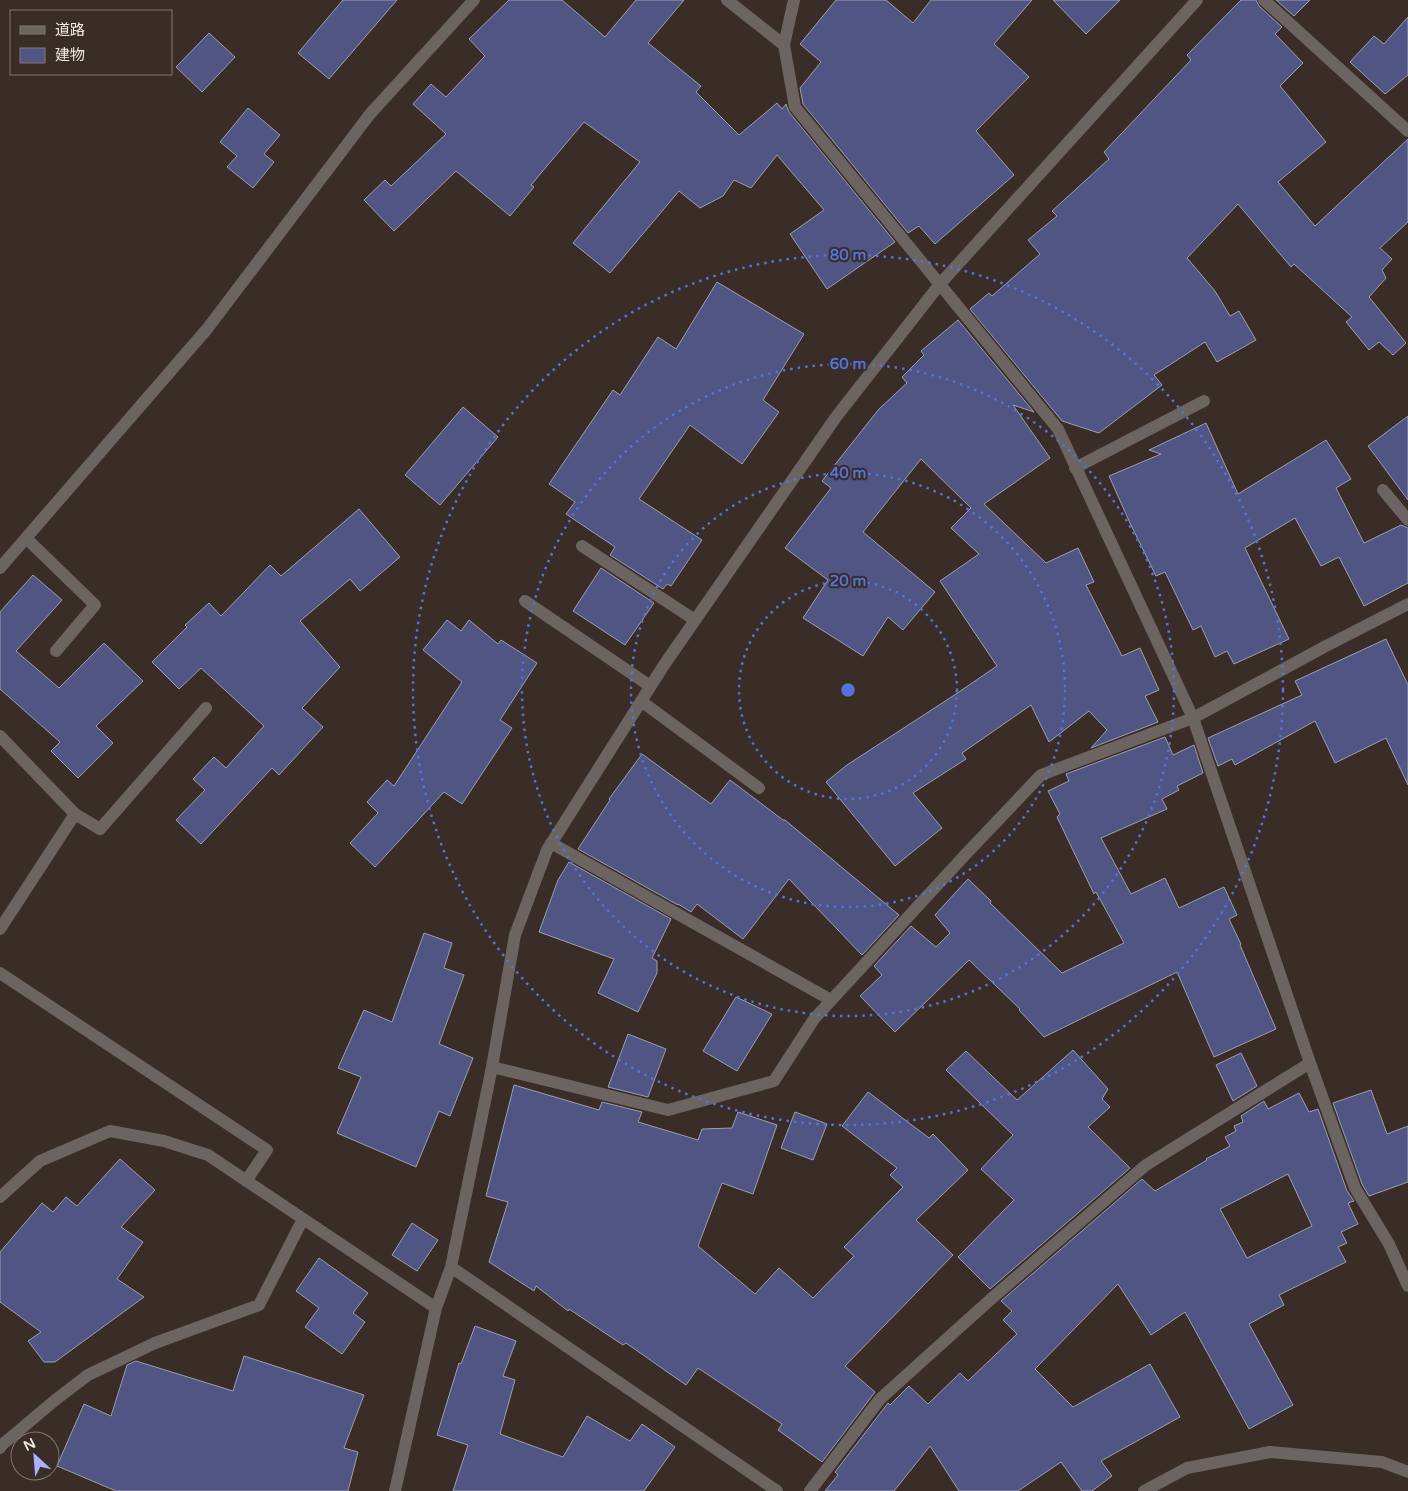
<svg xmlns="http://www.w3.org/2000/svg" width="1408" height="1491" viewBox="0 0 1408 1491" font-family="'Varela Round','Noto Sans JP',sans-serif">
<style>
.building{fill:#505583;stroke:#9d9faf;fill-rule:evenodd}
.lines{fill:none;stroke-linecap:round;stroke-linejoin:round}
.minor{stroke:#6b6461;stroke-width:12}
.ring{fill:none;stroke:#5274db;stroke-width:2.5;stroke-dasharray:2.5 5}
.centre{fill:#5274db;stroke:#3a2c26;stroke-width:2.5}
.ring-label{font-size:15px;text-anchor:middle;font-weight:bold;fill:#5274db;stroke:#3a2c26;stroke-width:4;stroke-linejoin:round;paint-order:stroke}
</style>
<rect width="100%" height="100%" fill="#3a2c26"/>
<path class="building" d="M 343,0 L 397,0 L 329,79 L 298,53 Z
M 509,0 L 562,0 L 605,37 L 636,0 L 684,0 L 648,43 L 701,86 L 696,92 L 739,135 L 777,103 L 782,109 L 786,104 L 789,112 L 895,242 L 827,289 L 790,234 L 824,210 L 777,155 L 751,188 L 734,180 L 723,196 L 700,208 L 679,191 L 610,273 L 573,243 L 640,162 L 584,122 L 531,185 L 534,187 L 510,216 L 456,171 L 394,231 L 364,200 L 385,180 L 391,186 L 446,134 L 413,104 L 431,84 L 446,97 L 485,56 L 469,39 Z
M 836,0 L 886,0 L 913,23 L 931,0 L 1032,0 L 994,44 L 1029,77 L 976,131 L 1014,175 L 935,244 L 919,226 L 908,233 L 803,104 L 800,88 L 821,62 L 800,44 Z
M 1053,0 L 1120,0 L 1086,34 Z
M 1241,0 L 1256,0 L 1259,6 L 1282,27 L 1275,34 L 1303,63 L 1280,86 L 1326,142 L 1278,182 L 1315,226 L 1408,139 L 1408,222 L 1380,248 L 1392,259 L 1382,270 L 1386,278 L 1369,297 L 1406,343 L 1393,355 L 1379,342 L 1369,350 L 1346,322 L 1352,317 L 1294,264 L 1291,267 L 1238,204 L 1187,258 L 1215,291 L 1230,316 L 1239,311 L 1256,340 L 1217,362 L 1205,342 L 1154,375 L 1162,385 L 1099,433 L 1062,421 L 970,309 L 989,293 L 992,296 L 1040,254 L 1028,240 L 1057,216 L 1052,211 L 1109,159 L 1104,152 L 1191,60 L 1187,55 Z
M 1276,0 L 1310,0 L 1294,16 Z
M 1408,17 L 1408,75 L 1385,94 L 1350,62 L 1374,36 L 1384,44 Z
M 209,33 L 235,57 L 202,92 L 176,67 Z
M 248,108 L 280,135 L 264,154 L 274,162 L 253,188 L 227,167 L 237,156 L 220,142 Z
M 717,282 L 804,334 L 763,400 L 779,412 L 742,464 L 690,425 L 639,499 L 702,540 L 671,586 L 667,584 L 663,589 L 610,555 L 615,547 L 566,514 L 575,502 L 549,484 L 613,390 L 620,395 L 658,337 L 676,349 Z
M 958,320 L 1034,412 L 1013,405 L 1050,458 L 984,504 L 1046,563 L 1078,548 L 1094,582 L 1086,585 L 1122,656 L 1140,648 L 1159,690 L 1145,696 L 1158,722 L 1091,748 L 1107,730 L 1089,711 L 1049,742 L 1031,705 L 962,753 L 966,759 L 913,793 L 942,828 L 895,866 L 826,782 L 847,765 L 956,694 L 997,666 L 940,581 L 979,554 L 951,528 L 971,508 L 921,459 L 863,532 L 935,592 L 903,630 L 888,617 L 863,656 L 803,618 L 828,580 L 785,548 L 831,488 L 822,481 L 879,409 L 907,383 L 902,377 L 924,355 L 921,351 Z
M 463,407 L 498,437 L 440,505 L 405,475 Z
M 1408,416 L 1408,500 L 1368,446 Z
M 1206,423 L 1238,494 L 1326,440 L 1351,479 L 1336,488 L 1364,543 L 1401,525 L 1408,528 L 1408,583 L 1364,606 L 1339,557 L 1321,566 L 1295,518 L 1245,548 L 1289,639 L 1234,664 L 1227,651 L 1215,657 L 1201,626 L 1193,630 L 1165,572 L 1156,576 L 1130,523 L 1109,476 L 1161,454 L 1149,450 Z
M 359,509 L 400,557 L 360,591 L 350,579 L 300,621 L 340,667 L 302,708 L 323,727 L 279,775 L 272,768 L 201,844 L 176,820 L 205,790 L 193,779 L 214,757 L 226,768 L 264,726 L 201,668 L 179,689 L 152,662 L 187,627 L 185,625 L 209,603 L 221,616 L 270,565 L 281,576 Z
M 601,568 L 654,603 L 625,645 L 573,611 Z
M 33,575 L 62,600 L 16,651 L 59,688 L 104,643 L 143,681 L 96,726 L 113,743 L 78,778 L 51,751 L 60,742 L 0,689 L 0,612 Z
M 447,620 L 461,631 L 469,620 L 498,644 L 501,640 L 537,663 L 500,720 L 512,728 L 462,804 L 444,792 L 375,867 L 350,843 L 378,813 L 367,802 L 387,780 L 394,786 L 462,682 L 423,650 Z
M 1386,639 L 1408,685 L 1408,785 L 1386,738 L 1335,763 L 1315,721 L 1235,765 L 1232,759 L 1218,766 L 1208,738 L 1302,695 L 1295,681 Z
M 1165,737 L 1173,755 L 1194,745 L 1203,773 L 1177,786 L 1179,790 L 1162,799 L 1167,809 L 1101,838 L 1131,894 L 1165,878 L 1179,908 L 1224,887 L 1237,915 L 1229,919 L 1241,944 L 1240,945 L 1276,1029 L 1214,1057 L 1177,972 L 1044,1037 L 1019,1010 L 1020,1009 L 969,960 L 895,1032 L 860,996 L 882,975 L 874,966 L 911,926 L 936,947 L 950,933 L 935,915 L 968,879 L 991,901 L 990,903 L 1062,973 L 1124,943 L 1096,892 L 1094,894 L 1057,817 L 1060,814 L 1048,791 L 1069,781 L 1066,774 Z
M 642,754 L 711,804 L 730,780 L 783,820 L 785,820 L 899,915 L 862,955 L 789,879 L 743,939 L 697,904 L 691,912 L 678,904 L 678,905 L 578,849 L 610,800 L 609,799 Z
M 569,862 L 671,919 L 652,958 L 657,961 L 657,973 L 638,1012 L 598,993 L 614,959 L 539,932 L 558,880 Z
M 424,933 L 452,943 L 444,968 L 464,975 L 439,1044 L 473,1058 L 450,1116 L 439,1111 L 416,1167 L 337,1133 L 361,1077 L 338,1068 L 364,1010 L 392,1022 Z
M 736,997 L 772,1014 L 737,1071 L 703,1051 Z
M 628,1034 L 666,1049 L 648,1097 L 608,1087 Z
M 1073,1050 L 1108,1089 L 1102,1099 L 1110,1107 L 1088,1127 L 1130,1168 L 990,1289 L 958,1257 L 1014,1200 L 981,1169 L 1013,1135 L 946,1070 L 966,1051 L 1017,1100 Z
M 1241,1053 L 1257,1086 L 1233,1101 L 1216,1065 Z
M 514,1085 L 599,1110 L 602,1102 L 642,1112 L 638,1122 L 698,1140 L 702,1129 L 732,1128 L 738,1112 L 777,1125 L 753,1194 L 722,1183 L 698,1246 L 755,1294 L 779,1268 L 813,1298 L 854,1256 L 844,1247 L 903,1187 L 890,1175 L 897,1168 L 842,1126 L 868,1092 L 929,1138 L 933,1134 L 968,1170 L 916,1220 L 953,1255 L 845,1366 L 875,1392 L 822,1462 L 778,1430 L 782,1424 L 698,1368 L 686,1385 L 626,1343 L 623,1345 L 569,1309 L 568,1311 L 536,1286 L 534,1291 L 489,1262 L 508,1202 L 486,1196 Z
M 1371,1090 L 1387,1134 L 1408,1126 L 1408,1182 L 1369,1196 L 1362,1184 L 1333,1103 Z
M 1299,1093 L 1309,1112 L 1318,1109 L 1347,1191 L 1354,1201 L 1348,1203 L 1358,1224 L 1341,1232 L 1347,1243 L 1338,1247 L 1346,1262 L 1279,1295 L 1284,1305 L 1249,1324 L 1293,1405 L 1249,1429 L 1185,1312 L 1151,1335 L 1118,1284 L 1035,1369 L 1073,1407 L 1150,1364 L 1180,1417 L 1101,1461 L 1112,1476 L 1092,1491 L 1082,1491 L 1061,1462 L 1018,1491 L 959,1491 L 930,1446 L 894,1491 L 825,1491 L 838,1475 L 835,1472 L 888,1403 L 890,1405 L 909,1386 L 928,1404 L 960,1373 L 968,1381 L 1017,1334 L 1003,1320 L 1012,1311 L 1001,1301 L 1142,1179 L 1155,1191 L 1207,1160 L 1206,1159 L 1230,1146 L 1225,1137 L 1236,1131 L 1234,1126 L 1243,1122 L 1241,1116 L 1264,1101 L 1268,1109 ZM 1288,1174 L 1312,1226 L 1247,1258 L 1220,1209 Z
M 795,1112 L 827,1124 L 813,1160 L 781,1148 Z
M 120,1159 L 155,1190 L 121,1227 L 143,1242 L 117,1279 L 144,1297 L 55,1362 L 44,1362 L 28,1341 L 41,1332 L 0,1302 L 0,1252 L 42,1203 L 53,1212 L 66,1197 L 77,1206 Z
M 412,1223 L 438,1240 L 417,1271 L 392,1255 Z
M 319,1258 L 368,1293 L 353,1313 L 365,1322 L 342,1354 L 305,1327 L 319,1308 L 296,1291 Z
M 475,1326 L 516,1341 L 503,1376 L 515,1380 L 500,1434 L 563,1457 L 587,1416 L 630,1441 L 642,1424 L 675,1447 L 644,1491 L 453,1491 L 468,1445 L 437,1435 L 459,1363 L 461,1364 Z
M 244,1356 L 364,1395 L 344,1448 L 358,1452 L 348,1491 L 116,1491 L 57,1466 L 84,1404 L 111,1416 L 127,1365 L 136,1361 L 233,1391 Z"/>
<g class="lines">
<path class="minor" d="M 727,0 L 784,45
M 794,0 L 784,45 L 795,107 L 1058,429 L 1193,718 L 1310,1063 L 1355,1188 L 1389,1244 L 1408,1286
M 1264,0 L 1408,131
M 1075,468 L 1204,401
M 1383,490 L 1408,520
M 26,538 L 95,605 L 56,651
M 582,546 L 695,620
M 0,568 L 207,329 L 370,114 L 474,0
M 525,601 L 650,686
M 641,701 L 759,788
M 0,736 L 75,814 L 0,929
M 75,814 L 100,829 L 206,708
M 551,843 L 831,1000
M 0,973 L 267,1150 L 246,1181
M 492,1067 L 668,1110 L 774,1081 L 814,1019 L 965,855 L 1041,775 L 1193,718 L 1326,646 L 1408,604
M 0,1197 L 40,1161 L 110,1131 L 164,1141 L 208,1155 L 436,1308
M 451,1267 L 777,1491
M 0,1448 L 3,1444 L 54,1401 L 88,1375 L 155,1343 L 259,1305 L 303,1219
M 395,1491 L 436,1308 L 451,1267 L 492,1067 L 515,935 L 547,850 L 664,665 L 836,417 L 940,284 L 1197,0
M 810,1491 L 880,1399 L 991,1299 L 1146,1165 L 1310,1063
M 1144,1491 L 1187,1468 L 1270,1452 L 1382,1462 L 1408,1472"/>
</g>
<g class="ring">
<circle cx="848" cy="690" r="109"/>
<circle cx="848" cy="690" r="217"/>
<circle cx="848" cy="690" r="326"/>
<circle cx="848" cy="690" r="435"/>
</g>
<circle cx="848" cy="690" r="8" class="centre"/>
<g class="ring-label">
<text x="848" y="260">80 m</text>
<text x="848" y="369">60 m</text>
<text x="848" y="478">40 m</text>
<text x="848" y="586">20 m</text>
</g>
<rect x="10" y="10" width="162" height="65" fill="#3a2c26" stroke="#837772"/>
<rect x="20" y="26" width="25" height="8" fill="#6b6461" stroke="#837772"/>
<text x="55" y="35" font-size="15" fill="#f1e7e4">道路</text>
<rect x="20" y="48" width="25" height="15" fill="#505583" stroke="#837772"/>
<text x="55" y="60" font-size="15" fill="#f1e7e4">建物</text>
<g transform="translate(35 1456) rotate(334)"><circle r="24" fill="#3a2c26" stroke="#837772"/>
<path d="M0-4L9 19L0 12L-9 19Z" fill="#a7b1fc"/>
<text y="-8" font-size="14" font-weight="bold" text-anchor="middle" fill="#f1e7e4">N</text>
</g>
</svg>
